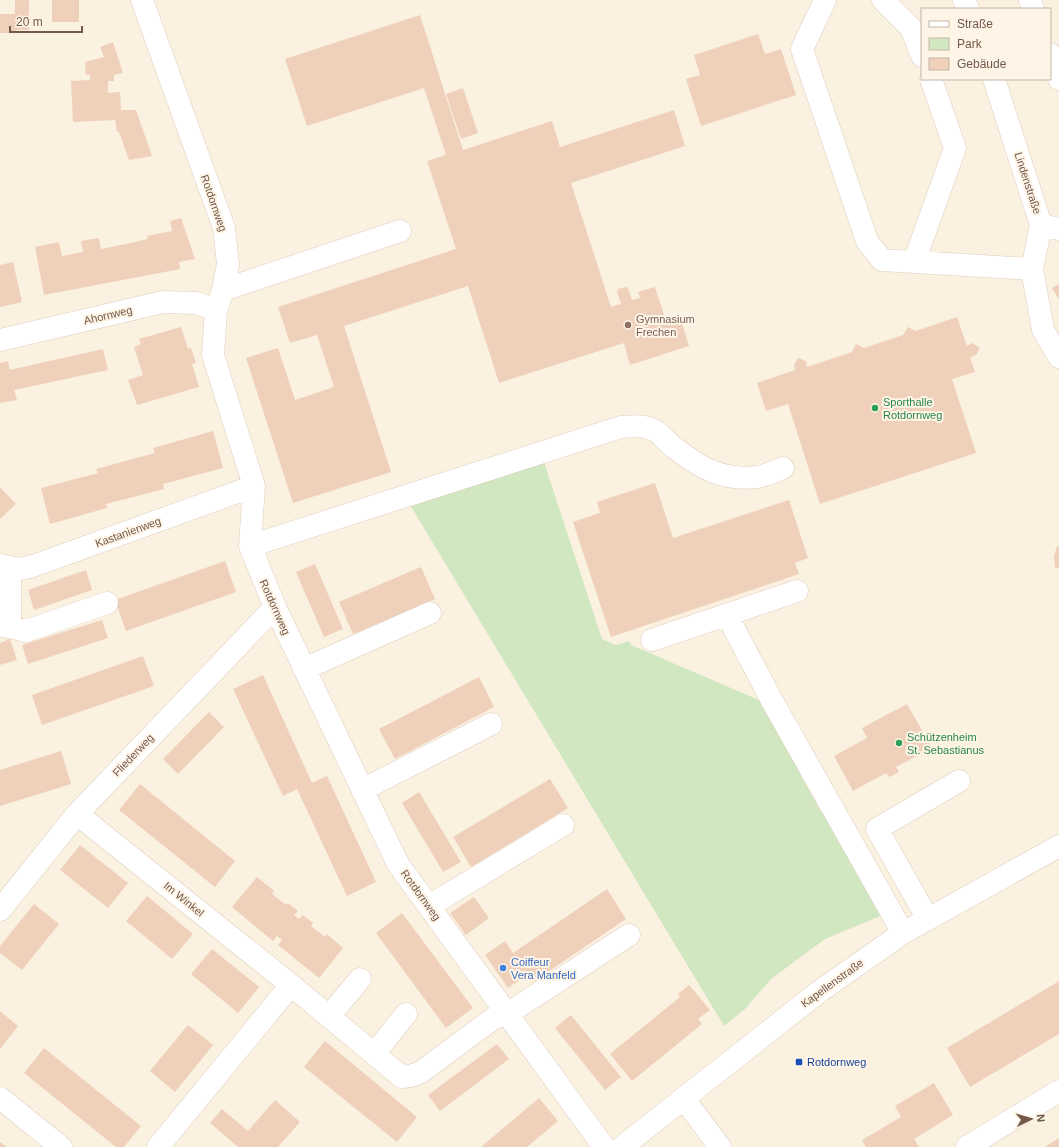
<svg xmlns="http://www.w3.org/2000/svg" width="1059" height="1147" viewBox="0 0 1059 1147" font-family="Helvetica,sans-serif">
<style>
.green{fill:#d0e7c1}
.building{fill:#efd0ba}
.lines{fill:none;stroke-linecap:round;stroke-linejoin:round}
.minor-casing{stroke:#dfcdbe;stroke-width:23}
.minor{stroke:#fff;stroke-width:22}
.education-dot{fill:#8d6e63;stroke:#fef5e7;stroke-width:1.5}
.leisure-dot{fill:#2e9e5b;stroke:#fef5e7;stroke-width:1.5}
.shop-dot{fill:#3f7fe0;stroke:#fef5e7;stroke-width:1.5}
.transit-dot{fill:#1a4fb4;stroke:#fef5e7;stroke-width:1.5}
.labels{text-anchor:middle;stroke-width:4;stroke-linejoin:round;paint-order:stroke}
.street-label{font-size:11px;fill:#715849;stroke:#fef5e7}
.education-label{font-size:11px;fill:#785e54;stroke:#fef5e7;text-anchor:start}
.leisure-label{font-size:11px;fill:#27864d;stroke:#fef5e7;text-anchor:start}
.shop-label{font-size:11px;fill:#366cbe;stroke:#fef5e7;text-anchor:start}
.transit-label{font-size:11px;fill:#164399;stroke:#fef5e7;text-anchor:start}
</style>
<rect width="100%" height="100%" fill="#fbf1e1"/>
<path class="green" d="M 542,456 L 602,639 L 616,645 L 629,641 L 631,645 L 766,703 L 802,765 L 800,774 L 821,812 L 831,815 L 885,914 L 825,939 L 771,979 L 745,1009 L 724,1026 L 407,500 Z"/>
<path class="building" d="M 15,0 L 29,0 L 29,30 L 16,30 L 15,33 L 0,33 L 0,14 L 15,14 Z
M 52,0 L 79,0 L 79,22 L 52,22 Z
M 420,15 L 463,150 L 552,121 L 560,147 L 674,110 L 685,146 L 571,183 L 611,307 L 621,304 L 617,292 L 618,289 L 625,287 L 628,288 L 632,300 L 640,298 L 638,292 L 655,287 L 667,324 L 681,320 L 689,346 L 630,365 L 624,343 L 499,383 L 468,286 L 344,326 L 391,472 L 293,503 L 246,358 L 278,348 L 295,400 L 334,387 L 317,335 L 290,343 L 278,307 L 456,249 L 427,161 L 446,155 L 424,88 L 307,126 L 285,59 Z
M 758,34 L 765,54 L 781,49 L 796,95 L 701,126 L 686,79 L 700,75 L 694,55 Z
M 113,42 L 123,73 L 114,75 L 114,81 L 108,81 L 108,93 L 120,92 L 121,110 L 136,110 L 152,156 L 129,160 L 119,132 L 117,132 L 115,120 L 73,122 L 71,81 L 90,80 L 90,75 L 86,75 L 85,62 L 104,57 L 100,47 Z
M 463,88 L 478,133 L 461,139 L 446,94 Z
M 181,218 L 195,259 L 179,262 L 180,269 L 44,295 L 35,247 L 59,242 L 62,256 L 83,252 L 81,241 L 99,238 L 101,249 L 126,244 L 148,239 L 147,236 L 172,231 L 170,221 Z
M 13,262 L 22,302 L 0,307 L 0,265 Z
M 1059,284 L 1059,299 L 1052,288 Z
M 957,317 L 967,346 L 972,343 L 980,348 L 976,355 L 970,357 L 975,372 L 952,379 L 976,453 L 820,504 L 788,404 L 766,411 L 757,383 L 795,370 L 794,365 L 798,358 L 806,361 L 807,367 L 852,352 L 856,344 L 864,348 L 903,335 L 908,327 L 916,331 Z
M 181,327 L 188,349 L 191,348 L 196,363 L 192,364 L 199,387 L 137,405 L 128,380 L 143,375 L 134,347 L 141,344 L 139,339 Z
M 103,349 L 108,370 L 14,390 L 17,400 L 0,403 L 0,363 L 8,361 L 10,370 Z
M 213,431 L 223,468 L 163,484 L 164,489 L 106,504 L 107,508 L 50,524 L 41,488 L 98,473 L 96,469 L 155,453 L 153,448 Z
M 655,483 L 673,538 L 789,500 L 808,558 L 795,563 L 799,574 L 611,637 L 573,522 L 600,513 L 597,502 Z
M 0,487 L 16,504 L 0,519 Z
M 1057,546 L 1059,546 L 1059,568 L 1055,568 L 1054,556 Z
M 225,561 L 236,592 L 126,631 L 115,600 Z
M 315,564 L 343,629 L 324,637 L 296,572 Z
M 421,567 L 435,599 L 353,634 L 339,602 Z
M 86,570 L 92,590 L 34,610 L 28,590 Z
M 102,620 L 108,638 L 28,664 L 22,645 Z
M 10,639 L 17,660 L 0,665 L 0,643 Z
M 143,656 L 154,686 L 42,725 L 32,695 Z
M 263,675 L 312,783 L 327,776 L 376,882 L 347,896 L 297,789 L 283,796 L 233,689 Z
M 479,677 L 494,707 L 395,759 L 379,729 Z
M 907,704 L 932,748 L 896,767 L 899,772 L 889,777 L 886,773 L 853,791 L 834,756 L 867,738 L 862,728 Z
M 209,712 L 224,727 L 178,774 L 163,759 Z
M 61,751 L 71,784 L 0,806 L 0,770 Z
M 550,779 L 568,808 L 471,867 L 453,837 Z
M 140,784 L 235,861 L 215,887 L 119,810 Z
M 419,792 L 461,862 L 443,872 L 402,803 Z
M 80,845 L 128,883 L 108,908 L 60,870 Z
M 257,877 L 274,891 L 272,894 L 286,905 L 288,903 L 298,911 L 294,915 L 299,919 L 303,915 L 313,923 L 311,926 L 325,937 L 327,934 L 343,948 L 319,978 L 278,945 L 282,940 L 277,936 L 273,941 L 232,907 Z
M 607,889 L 626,919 L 533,982 L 528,974 L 508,988 L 485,955 L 505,941 L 513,953 Z
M 147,896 L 193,934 L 172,959 L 126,921 Z
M 474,897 L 489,918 L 466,935 L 450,913 Z
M 34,904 L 59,924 L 22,970 L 0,953 L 0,946 Z
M 402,913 L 473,1008 L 446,1028 L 376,933 Z
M 212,949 L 259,987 L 238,1013 L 191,974 Z
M 1059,981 L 1059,1034 L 970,1087 L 947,1048 Z
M 689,985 L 710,1010 L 698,1019 L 702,1024 L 632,1081 L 610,1054 L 680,997 L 678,994 Z
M 0,1011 L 18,1026 L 0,1049 Z
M 571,1015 L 621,1077 L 605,1090 L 555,1028 Z
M 188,1025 L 213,1045 L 175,1092 L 150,1071 Z
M 325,1041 L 417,1117 L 397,1142 L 304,1067 Z
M 497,1044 L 509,1059 L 440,1111 L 428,1095 Z
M 44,1048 L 141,1126 L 124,1147 L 116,1147 L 24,1073 Z
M 934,1083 L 953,1115 L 914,1139 L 919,1147 L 866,1147 L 862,1140 L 901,1117 L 895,1106 Z
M 539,1098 L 558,1121 L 527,1147 L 481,1147 Z
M 275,1100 L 300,1122 L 278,1147 L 238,1147 L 210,1123 L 222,1109 L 248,1131 Z
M 1059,1138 L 1059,1147 L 1045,1147 Z
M 0,1142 L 7,1147 L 0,1147 Z"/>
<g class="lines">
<g class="minor-casing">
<path id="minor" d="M 142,0 L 224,228 L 228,264 L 223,290 L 216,310 L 213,355 L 254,486 L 250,546 L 275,607 L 398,864 L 604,1147
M 825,0 L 802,49 L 867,241 L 882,260 L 1032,269
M 883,0 L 911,28 L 922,56
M 964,0 L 968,9
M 1030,0 L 1033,9
M 1050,54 L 1059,79
M 994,79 L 1041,225 L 1032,269 L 1043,330 L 1059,357
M 1041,225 L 1059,229
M 914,262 L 955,148 L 931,79
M 223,290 L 400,231
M 0,340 L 163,302 L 196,303 L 216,310
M 250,546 L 621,427 C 632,426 644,425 654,430 C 661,433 668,444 675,448 C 700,468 723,481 757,477 C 765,476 775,471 783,468
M 0,565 L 20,569 L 33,566 L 254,486
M 10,568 L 10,627
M 727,615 L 771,699 L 903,933
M 0,626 L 10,627 L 26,631 L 107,603
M 652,640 L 797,591
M 304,669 L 430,613
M 362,790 L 491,724
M 77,814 L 291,985 L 402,1077 L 411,1076 L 421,1072 L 494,1018 L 507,1014 L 629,935
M 429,906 L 563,825
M 0,910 L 77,814 L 275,607
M 928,919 L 877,829 L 959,781
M 329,1016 L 360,979
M 374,1054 L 406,1014
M 0,1098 L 61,1147
M 684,1099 L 720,1147
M 158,1147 L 291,985
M 622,1147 L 820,991 L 903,933 L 1059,846
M 967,1147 L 1059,1091"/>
</g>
<use href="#minor" class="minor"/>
</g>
<circle class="education-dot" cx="628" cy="325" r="4"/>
<g class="leisure-dot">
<circle cx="875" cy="408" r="4"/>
<circle cx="899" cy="743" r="4"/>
</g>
<circle class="shop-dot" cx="503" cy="968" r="4"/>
<rect class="transit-dot" x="795" y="1058" width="8" height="8" rx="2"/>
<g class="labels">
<g class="street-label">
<text transform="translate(1028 183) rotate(72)" y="4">Lindenstraße</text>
<text transform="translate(214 203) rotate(71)" y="4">Rotdornweg</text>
<text transform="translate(108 315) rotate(-13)" y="4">Ahornweg</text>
<text transform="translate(128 532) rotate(-20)" y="4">Kastanienweg</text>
<text transform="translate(275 607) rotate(66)" y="4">Rotdornweg</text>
<text transform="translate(133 755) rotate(-46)" y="4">Fliederweg</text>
<text transform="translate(421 895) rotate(54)" y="4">Rotdornweg</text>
<text transform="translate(184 899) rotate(39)" y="4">Im Winkel</text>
<text transform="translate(832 983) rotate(-36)" y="4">Kapellenstraße</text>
</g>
<g class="education-label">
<text x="636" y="323">Gymnasium<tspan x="636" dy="13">Frechen</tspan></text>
</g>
<g class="leisure-label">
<text x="883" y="406">Sporthalle<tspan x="883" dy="13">Rotdornweg</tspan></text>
<text x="907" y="741">Schützenheim<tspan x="907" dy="13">St. Sebastianus</tspan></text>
</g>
<g class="shop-label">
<text x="511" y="966">Coiffeur<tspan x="511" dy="13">Vera Manfeld</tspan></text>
</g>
<g class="transit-label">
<text x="807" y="1066">Rotdornweg</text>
</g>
</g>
<rect x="921" y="8" width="130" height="72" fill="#fef5e7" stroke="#c6b6a8"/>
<rect x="929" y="21" width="20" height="6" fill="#ffffff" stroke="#c6b6a8"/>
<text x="957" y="28" font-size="12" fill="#715849">Straße</text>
<rect x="929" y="38" width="20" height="12" fill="#d0e7c1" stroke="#c6b6a8"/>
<text x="957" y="48" font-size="12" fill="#715849">Park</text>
<rect x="929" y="58" width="20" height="12" fill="#efd0ba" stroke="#c6b6a8"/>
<text x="957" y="68" font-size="12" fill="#715849">Gebäude</text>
<g transform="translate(1031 1119) rotate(85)" stroke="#fef5e7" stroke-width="3" paint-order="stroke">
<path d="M0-3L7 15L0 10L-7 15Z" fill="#715849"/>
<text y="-6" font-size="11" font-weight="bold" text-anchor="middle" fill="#715849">N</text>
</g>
<path d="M10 26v6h72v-6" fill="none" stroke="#715849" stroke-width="2"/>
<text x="16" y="26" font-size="12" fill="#715849" stroke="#fef5e7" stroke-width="3" paint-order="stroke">20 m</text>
</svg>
